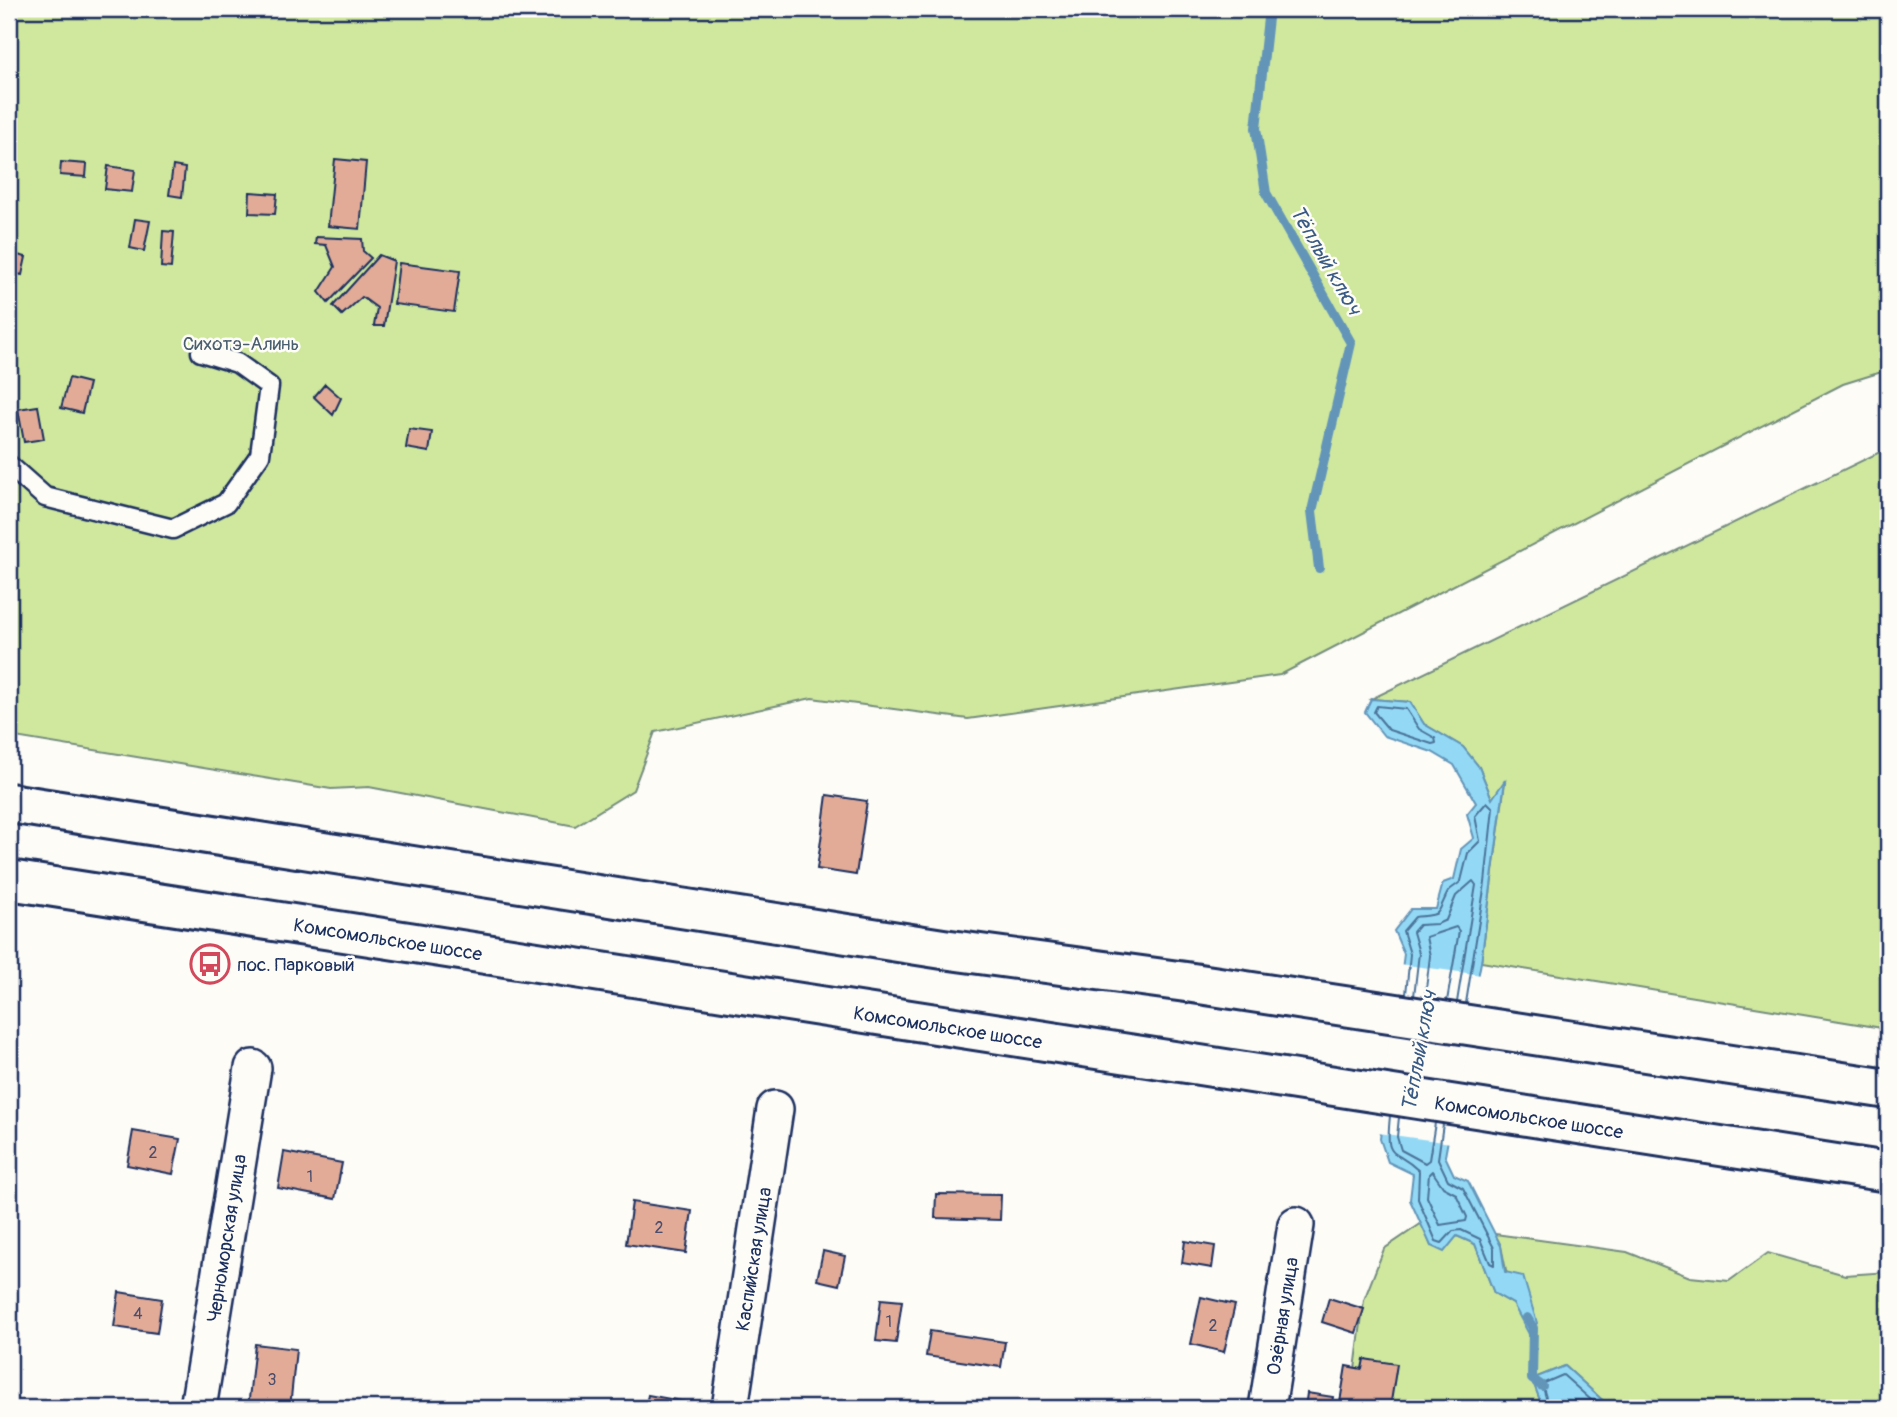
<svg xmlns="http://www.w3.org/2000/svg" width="1897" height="1417" viewBox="0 0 1897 1417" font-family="Pangolin,sans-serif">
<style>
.green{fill:#cfe89e;stroke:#758c7e;stroke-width:2}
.water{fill:#93d9f5;stroke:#6395b9;stroke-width:2}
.pier{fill:#fdfcf7}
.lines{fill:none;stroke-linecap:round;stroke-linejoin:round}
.shore{stroke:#4b739a;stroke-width:2}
.stream{stroke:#6395b9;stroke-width:10}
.building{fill:#e1ab97;stroke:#1b2f5e;stroke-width:2}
.service-casing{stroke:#1b2f5e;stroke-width:23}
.minor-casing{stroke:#1b2f5e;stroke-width:40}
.primary-casing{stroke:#1b2f5e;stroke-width:44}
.service{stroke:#fdfcf7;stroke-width:18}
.minor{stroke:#fdfcf7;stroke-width:35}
.primary{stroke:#fdfcf7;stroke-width:38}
.labels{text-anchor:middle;stroke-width:5;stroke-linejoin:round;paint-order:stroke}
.number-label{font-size:16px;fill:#4c4e6c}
.park-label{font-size:19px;fill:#485d6e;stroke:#fdfcf7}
.street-label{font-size:19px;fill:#1b2f5e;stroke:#fdfcf7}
.poi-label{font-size:19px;fill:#1b2f5e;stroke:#fdfcf7;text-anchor:start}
.water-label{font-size:21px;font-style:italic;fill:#395a84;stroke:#fdfcf7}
</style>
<rect width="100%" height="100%" fill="#fdfcf7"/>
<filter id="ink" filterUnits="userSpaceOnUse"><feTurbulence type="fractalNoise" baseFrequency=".0143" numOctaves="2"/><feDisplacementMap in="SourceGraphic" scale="14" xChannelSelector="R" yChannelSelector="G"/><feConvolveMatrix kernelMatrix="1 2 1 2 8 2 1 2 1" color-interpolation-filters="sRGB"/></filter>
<g filter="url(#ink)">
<path class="green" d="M 9,9 L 1888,9 L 1888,370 L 1843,384 L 1280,675 L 968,719 L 812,698 L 655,732 L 633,790 L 575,826 L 369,787 L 331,789 L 9,736 Z
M 1888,448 L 1888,1029 L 1481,962 L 1505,782 L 1492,799 L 1479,767 L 1463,747 L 1424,724 L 1410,702 L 1371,699 Z
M 1422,1223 L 1431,1246 L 1457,1236 L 1475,1244 L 1494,1293 L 1513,1304 L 1501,1246 L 1495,1234 L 1627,1252 L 1690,1277 L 1729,1281 L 1768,1253 L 1845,1275 L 1888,1272 L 1888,1408 L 1611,1408 L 1565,1366 L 1532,1379 L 1543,1408 L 1350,1408 L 1364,1300 L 1384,1249 Z"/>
<path class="water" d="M 1371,699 L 1410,702 L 1424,724 L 1463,747 L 1479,767 L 1492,799 L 1505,780 L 1481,962 L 1445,1156 L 1454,1175 L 1468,1181 L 1501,1246 L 1505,1272 L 1523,1276 L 1537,1323 L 1529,1334 L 1513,1304 L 1494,1293 L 1475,1244 L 1457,1236 L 1444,1252 L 1431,1246 L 1410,1200 L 1413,1174 L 1388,1162 L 1380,1139 L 1404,954 L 1394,931 L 1411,909 L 1436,909 L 1443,883 L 1454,879 L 1461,849 L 1474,838 L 1467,814 L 1476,803 L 1454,765 L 1432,752 L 1384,736 L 1365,712 Z
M 1565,1366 L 1611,1408 L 1543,1408 L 1532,1379 Z"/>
<path class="pier" d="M 1399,964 L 1482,975 L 1451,1143 L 1378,1133 Z"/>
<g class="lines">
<path class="shore" d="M 1377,706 L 1406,709 L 1419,729 L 1435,738 L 1436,743 L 1432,744 L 1389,730 L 1374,712 Z
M 1406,994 L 1410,954 L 1403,931 L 1415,917 C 1444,914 1435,917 1448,892 C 1451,887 1457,886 1461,881 L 1468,853 L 1480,841 L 1475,816 L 1487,802 L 1493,808 L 1485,883 L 1466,1003
M 1414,996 L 1419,953 L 1413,932 L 1419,925 L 1437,924 L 1446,920 L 1456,896 L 1473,881 L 1476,885 L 1457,1002
M 1425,997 L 1430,956 L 1426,937 L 1456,927 L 1459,931 L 1447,1001
M 1390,1116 C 1385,1163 1393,1146 1419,1171 L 1418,1199 L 1436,1241 L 1442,1243 L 1453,1231 L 1461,1230 L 1480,1239 L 1490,1263 L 1494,1265 L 1494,1248 L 1463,1188 L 1448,1180 L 1438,1159 L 1443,1124
M 1399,1117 L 1397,1137 L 1401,1150 L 1425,1163 L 1429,1160 L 1435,1123
M 1432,1171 L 1443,1187 L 1456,1194 L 1467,1217 L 1466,1221 L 1440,1225 L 1427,1197 L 1429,1174 Z
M 1549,1408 L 1542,1384 L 1563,1375 L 1600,1408"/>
<path class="stream" d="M 1269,9 L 1256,128 L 1266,193 L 1351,343 L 1312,511 L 1319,568
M 1527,1318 L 1533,1328 L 1532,1379 L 1542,1386"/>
</g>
<path class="building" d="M 335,159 L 366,162 L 360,229 L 328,226 Z
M 61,162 L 87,164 L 86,177 L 60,175 Z
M 108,166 L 135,170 L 132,192 L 105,189 Z
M 173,166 L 185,168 L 182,197 L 169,195 Z
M 250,192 L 277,194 L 275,214 L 249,213 Z
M 135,219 L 150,221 L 144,251 L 130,248 Z
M 163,231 L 174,232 L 171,268 L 161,267 Z
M 316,237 L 362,239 L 363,251 L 371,258 L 328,303 L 319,292 L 335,267 L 326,245 L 315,244 Z
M 9,253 L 26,257 L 22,275 L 9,272 Z
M 379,255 L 394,261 L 384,326 L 374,326 L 377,308 L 362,297 L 342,315 L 333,306 Z
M 399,263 L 460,271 L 454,312 L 394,304 Z
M 69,378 L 89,383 L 82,413 L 61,408 Z
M 325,384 L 341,398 L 333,415 L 314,397 Z
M 38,406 L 44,439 L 24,442 L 18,409 Z
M 409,429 L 432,432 L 429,452 L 406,448 Z
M 827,795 L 867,801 L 856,875 L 817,869 Z
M 133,1131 L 180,1139 L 173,1174 L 127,1165 Z
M 284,1152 L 342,1163 L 335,1199 L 278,1188 Z
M 936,1194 L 1001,1195 L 1000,1220 L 935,1218 Z
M 632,1202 L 692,1211 L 686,1253 L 626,1244 Z
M 1185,1241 L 1215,1246 L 1212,1268 L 1182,1263 Z
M 823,1251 L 845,1256 L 839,1285 L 817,1280 Z
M 119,1292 L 162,1299 L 157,1333 L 114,1327 Z
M 1201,1297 L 1235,1305 L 1224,1352 L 1191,1344 Z
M 1329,1298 L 1364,1309 L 1356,1333 L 1322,1322 Z
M 881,1299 L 902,1301 L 896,1343 L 876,1341 Z
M 930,1331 L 1005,1342 L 1001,1367 L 926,1356 Z
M 255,1344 L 296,1349 L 290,1408 L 248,1408 Z
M 1364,1359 L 1397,1364 L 1390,1408 L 1339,1408 L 1346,1366 L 1362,1369 Z
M 1307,1393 L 1333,1397 L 1331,1408 L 1305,1408 Z
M 648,1395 L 687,1402 L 686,1408 L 645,1408 Z"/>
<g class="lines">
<g class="service-casing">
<path id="service" d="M 9,465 L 45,497 L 173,529 L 226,503 L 260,455 L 269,386 L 237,363 L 201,352"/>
</g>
<g class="minor-casing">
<path id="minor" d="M 198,1408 L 253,1068
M 730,1408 L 775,1109
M 1267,1408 L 1296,1225"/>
</g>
<g class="primary-casing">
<path id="primary" d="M 9,803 L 943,949 L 1186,982 L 1888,1089
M 9,880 L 1888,1172"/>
</g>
<use href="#service" class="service"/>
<use href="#minor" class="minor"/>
<use href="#primary" class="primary"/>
</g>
</g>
<defs>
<g id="bus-ring" transform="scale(2.0125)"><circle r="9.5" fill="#fdfcf7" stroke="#d1495b" stroke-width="1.5"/><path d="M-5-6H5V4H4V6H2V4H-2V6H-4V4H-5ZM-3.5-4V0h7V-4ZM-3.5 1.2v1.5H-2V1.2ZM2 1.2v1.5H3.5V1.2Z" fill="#d1495b"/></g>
</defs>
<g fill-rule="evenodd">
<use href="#bus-ring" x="210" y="964"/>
</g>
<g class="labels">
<g class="number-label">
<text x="153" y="1158">2</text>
<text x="310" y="1182">1</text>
<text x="659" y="1233">2</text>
<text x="138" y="1319">4</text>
<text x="889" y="1327">1</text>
<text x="1213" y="1331">2</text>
<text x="272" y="1385">3</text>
</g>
<g class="park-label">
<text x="241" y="350">Сихотэ-Алинь</text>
</g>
<g class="street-label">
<text transform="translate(388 939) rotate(9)" y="7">Комсомольское шоссе</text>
<text transform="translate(948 1027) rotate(9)" y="7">Комсомольское шоссе</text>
<text transform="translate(1529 1117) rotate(9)" y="7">Комсомольское шоссе</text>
<text transform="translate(226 1238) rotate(-81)" y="7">Черноморская улица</text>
<text transform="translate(753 1259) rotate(-81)" y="7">Каспийская улица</text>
<text transform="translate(1282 1316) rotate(-81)" y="7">Озёрная улица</text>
</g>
<g class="poi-label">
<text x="237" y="971">пос. Парковый</text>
</g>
<g class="water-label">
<text transform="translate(1326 260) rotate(60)" y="7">Тёплый ключ</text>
<text transform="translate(1419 1051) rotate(-80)" y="7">Тёплый ключ</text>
</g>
</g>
<rect width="1897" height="1417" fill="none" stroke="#fdfcf7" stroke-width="35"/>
<rect x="18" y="18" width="1862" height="1382" fill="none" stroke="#1b2f5e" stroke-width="2.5" filter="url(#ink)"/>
</svg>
